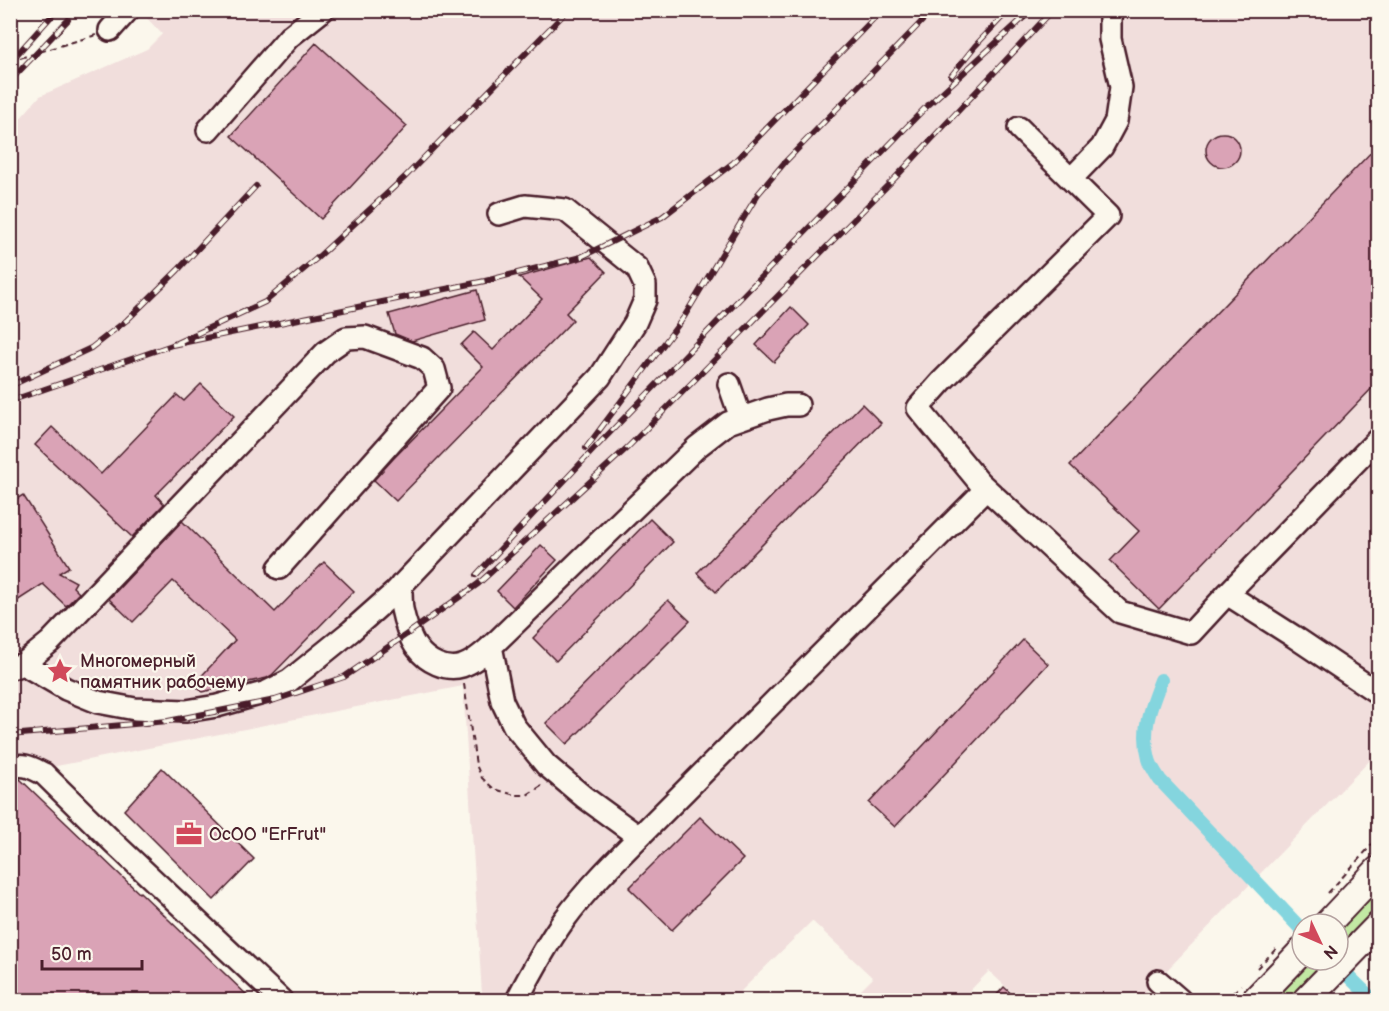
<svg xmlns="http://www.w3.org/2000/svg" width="1389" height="1011" viewBox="0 0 1389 1011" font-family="'Balsamiq Sans',sans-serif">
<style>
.built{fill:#f1dedc}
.green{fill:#c2e8a3;stroke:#868467;stroke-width:1.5}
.water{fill:#84d5de;stroke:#6d8c96;stroke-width:1.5}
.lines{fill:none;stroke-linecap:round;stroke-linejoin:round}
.canal{stroke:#84d5de;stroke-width:14}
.building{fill:#daa3b6;stroke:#4a1f2b;stroke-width:1.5}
.minor-casing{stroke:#4a1f2b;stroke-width:26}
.major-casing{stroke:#4a1f2b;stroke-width:30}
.path{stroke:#4a1f2b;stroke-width:2;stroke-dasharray:6 4.5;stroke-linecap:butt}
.minor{stroke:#fbf7ec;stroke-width:21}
.major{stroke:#fbf7ec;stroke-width:26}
.rail-casing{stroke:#4a1f2b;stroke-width:6}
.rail{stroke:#fbf7ec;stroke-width:4;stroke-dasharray:11;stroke-linecap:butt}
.labels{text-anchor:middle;stroke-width:4.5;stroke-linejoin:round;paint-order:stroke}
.poi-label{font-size:18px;fill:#4a1f2b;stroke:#fbf7ec;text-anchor:start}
</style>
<rect width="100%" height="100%" fill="#fbf7ec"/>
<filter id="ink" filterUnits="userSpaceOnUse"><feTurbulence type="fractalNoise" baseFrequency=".0167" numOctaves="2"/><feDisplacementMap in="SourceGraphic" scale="12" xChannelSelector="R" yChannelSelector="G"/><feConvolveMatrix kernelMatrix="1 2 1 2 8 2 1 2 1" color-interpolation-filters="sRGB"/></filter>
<g filter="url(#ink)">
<path class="built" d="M 140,11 L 1378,11 L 1378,752 L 1138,1000 L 1020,1000 L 989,971 L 961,1000 L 869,1000 L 859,992 L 873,978 L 812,921 L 732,1000 L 481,1000 L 482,995 L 463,686 L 11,775 L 11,129 L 40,96 L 147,49 L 162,34 Z"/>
<path class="green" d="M 1378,882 L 1378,915 L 1338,957 L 1338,925 Z
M 1304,960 L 1335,960 L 1297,1000 L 1265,1000 Z"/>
<path class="water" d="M 1366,986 L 1378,995 L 1378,1000 L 1362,1000 L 1361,997 Z"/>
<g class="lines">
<path class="canal" d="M 1161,680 C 1150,708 1141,729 1149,759 C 1151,767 1156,774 1160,780 L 1302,930
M 1336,964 L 1373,1000"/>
</g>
<path class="building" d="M 316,43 L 407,126 L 321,219 L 231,136 Z
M1206 150a17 17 0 1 1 34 0a17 17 0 1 1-34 0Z
M 1378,145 L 1378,382 L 1159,609 L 1110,561 L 1139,531 L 1070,465 Z
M 591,257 L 606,272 L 566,313 L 573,320 L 396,501 L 374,480 L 393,459 L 483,367 L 461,345 L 474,332 L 493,350 L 542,299 L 519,277 Z
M 477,290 L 485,320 L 412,341 L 395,334 L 389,314 Z
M 791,307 L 809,325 L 774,362 L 756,345 Z
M 201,384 L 234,416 L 156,495 L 164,504 L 132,537 L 35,445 L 52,427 L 101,474 L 177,395 L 184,401 Z
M 862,404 L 881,423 L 716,592 L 697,573 Z
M 23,495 L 69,567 L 59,573 L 76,582 L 73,587 L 79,593 L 66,606 L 43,584 L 17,601 L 10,591 L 10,503 Z
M 650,519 L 673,542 L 556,661 L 533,638 Z
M 182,521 L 275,612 L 324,562 L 354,591 L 272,675 L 267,678 L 202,692 L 194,684 L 235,640 L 173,581 L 133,622 L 109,599 Z
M 541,545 L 557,560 L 513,607 L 497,591 Z
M 668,600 L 690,621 L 567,744 L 546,723 Z
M 1023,640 L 1048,664 L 895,827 L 869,803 Z
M 162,768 L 254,859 L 214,900 L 124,810 Z
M 20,779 L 139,893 L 140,892 L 252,1000 L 10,1000 L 10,789 Z
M 700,817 L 743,859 L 672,930 L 629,888 Z
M 1004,987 L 1018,1000 L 992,1000 Z"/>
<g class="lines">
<g class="minor-casing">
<path id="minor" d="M 110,30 L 128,10
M 1019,128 L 1108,216 L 942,381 L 918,408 L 979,482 L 1120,612 L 1191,633 L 1227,594 L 1378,439
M 208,130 L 289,37 L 323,10
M 1071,179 L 1102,147 L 1116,121 L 1121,87 L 1110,39 L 1110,10
M 729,384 L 741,418
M 401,585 C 401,593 401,601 402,609 C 404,619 410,640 417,648 C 427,662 446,671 462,666 C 475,662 487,650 497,641 L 697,447 L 728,423 L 768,409 L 786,405 L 798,405
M 1227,594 L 1293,636 L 1378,693
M 491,646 L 502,701 L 514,726 L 546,765 L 584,797 L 639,837 C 613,863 586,890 564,920 C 546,945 531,973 517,1000
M 23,664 L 66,689 L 98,702 L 135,709 L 186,711 L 217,706 L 267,692 L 289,681 L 351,631 L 395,592 L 600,377 L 635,323 L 645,300 L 645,285 L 637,268 L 565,210 L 525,206 L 499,214
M 11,668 L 23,664 L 50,642 L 326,352 L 346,338 L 365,337 L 422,358 L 434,369 L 439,388 L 279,568
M 10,768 C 23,762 32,768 44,774 L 113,842 L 281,1000
M 639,837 L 986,489
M 1158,981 L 1180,1000"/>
</g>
<g class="major-casing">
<path id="major" d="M 1327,924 L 1378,870
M 1255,1000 L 1302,951
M 1306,1000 L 1378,926"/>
</g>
<path class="path" d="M 10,61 L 96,35
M 464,684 L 476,765 L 482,778 L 494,789 L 515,795 L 527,795 L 543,785
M 1328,893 L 1378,838
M 1257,968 L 1276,949
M 1226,1000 L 1241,985"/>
<use href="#minor" class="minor"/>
<use href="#major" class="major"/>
<g class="rail-casing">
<path id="rail" d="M 10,62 L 57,10
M 951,76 L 975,46 L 1009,10
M 10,81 L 68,20
M 172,345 L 485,281 L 581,257 L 662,217 L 733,163 L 882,10
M 10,386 L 91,348 L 127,320 L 178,270 L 256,186
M 10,401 L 172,345 L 265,302 L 316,259 L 405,177 L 568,10
M 586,448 L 684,317 L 758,194 L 785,162 L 933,10
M 476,575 L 595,448 L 925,108 L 1032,10
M 10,735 L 168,721 L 275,700 L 344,677 L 410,632 L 478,584 L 628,447 L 895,178 L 1053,10"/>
</g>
<use href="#rail" class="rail"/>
</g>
</g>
<defs>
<g id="sight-bare" transform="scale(2.07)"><path d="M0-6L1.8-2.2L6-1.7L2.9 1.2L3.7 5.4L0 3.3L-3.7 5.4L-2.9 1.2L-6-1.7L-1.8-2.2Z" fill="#d1495b" stroke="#fbf7ec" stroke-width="2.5" paint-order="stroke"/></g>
<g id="office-bare" transform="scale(2.07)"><path d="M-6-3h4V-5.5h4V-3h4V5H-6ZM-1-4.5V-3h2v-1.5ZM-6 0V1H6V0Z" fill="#d1495b" stroke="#fbf7ec" stroke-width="2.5" paint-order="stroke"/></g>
</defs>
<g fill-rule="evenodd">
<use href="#sight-bare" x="60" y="671"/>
<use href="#office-bare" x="189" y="834"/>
</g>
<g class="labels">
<g class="poi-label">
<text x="80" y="667">Многомерный<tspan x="80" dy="21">памятник рабочему</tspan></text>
<text x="209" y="840">ОсОО "ErFrut"</text>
</g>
</g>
<rect width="1389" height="1011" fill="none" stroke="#fbf7ec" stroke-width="36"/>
<rect x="18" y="18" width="1353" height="975" fill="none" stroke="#4a1f2b" stroke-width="2" filter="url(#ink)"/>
<g transform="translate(1320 942) rotate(134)"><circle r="28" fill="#fbf7ec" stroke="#b4a19f" stroke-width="1.5"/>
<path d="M0-4.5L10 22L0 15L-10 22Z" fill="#d1495b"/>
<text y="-9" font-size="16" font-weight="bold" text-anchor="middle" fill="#4a1f2b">N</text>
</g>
<path d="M42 960v9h100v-9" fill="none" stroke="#4a1f2b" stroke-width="3"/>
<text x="51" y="960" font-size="18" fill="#4a1f2b" stroke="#fbf7ec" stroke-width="4.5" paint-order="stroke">50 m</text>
</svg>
